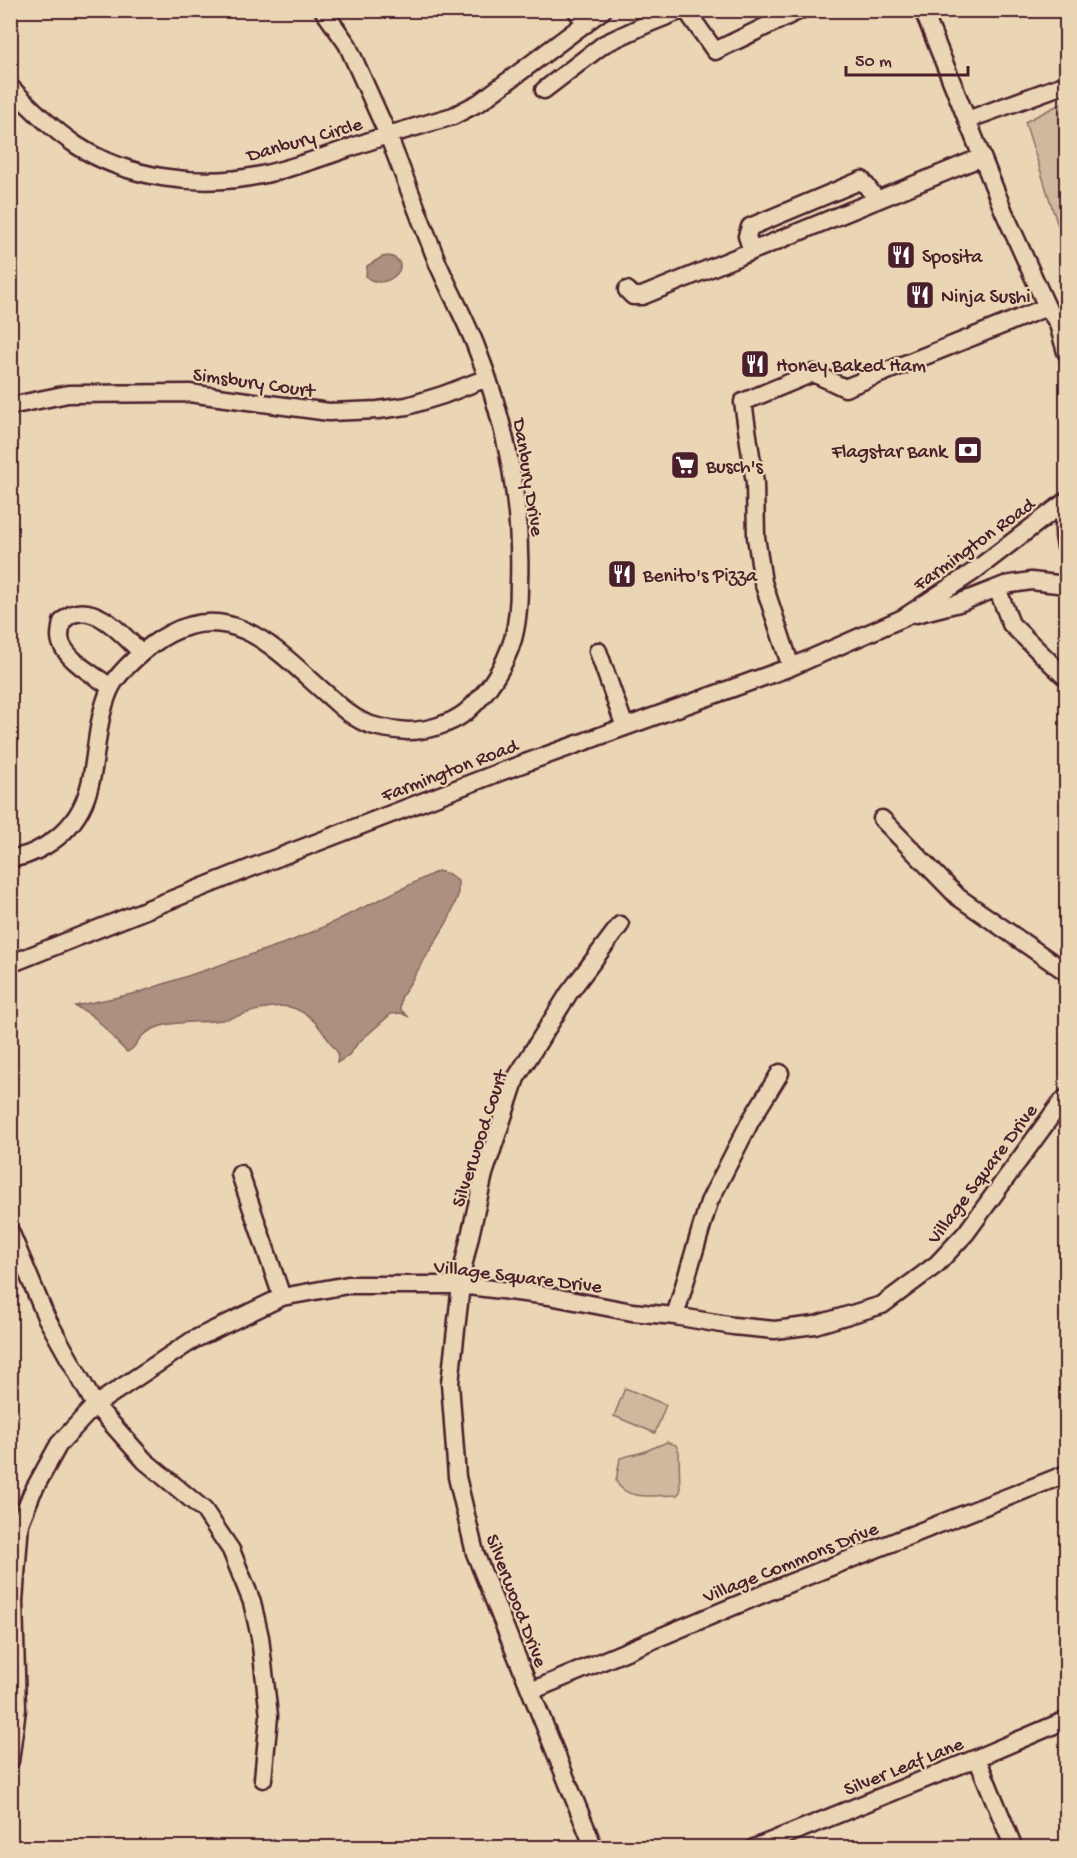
<svg xmlns="http://www.w3.org/2000/svg" width="1077" height="1858" viewBox="0 0 1077 1858" font-family="'Gochi Hand',sans-serif">
<style>
.green{fill:#cfb89e;stroke:#8c6c64;stroke-width:1.5}
.water{fill:#ad9080;stroke:#85635e;stroke-width:1.5}
.lines{fill:none;stroke-linecap:round;stroke-linejoin:round}
.minor-casing{stroke:#4a1f2b;stroke-width:21}
.minor{stroke:#ead6b4;stroke-width:16}
.labels{text-anchor:middle;stroke-width:4.5;stroke-linejoin:round;paint-order:stroke}
.street-label{font-size:20px;fill:#4a1f2b;stroke:#ead6b4}
.poi-label{font-size:20px;fill:#4a1f2b;stroke:#ead6b4;text-anchor:start}
</style>
<rect width="100%" height="100%" fill="#ead6b4"/>
<filter id="ink" filterUnits="userSpaceOnUse"><feTurbulence type="fractalNoise" baseFrequency=".0167" numOctaves="2"/><feDisplacementMap in="SourceGraphic" scale="12" xChannelSelector="R" yChannelSelector="G"/><feConvolveMatrix kernelMatrix="1 2 1 2 8 2 1 2 1" color-interpolation-filters="sRGB"/></filter>
<g filter="url(#ink)">
<path class="green" d="M 1066,101 L 1066,240 L 1058,226 L 1025,122 Z
M 625,1388 L 666,1405 L 655,1433 L 614,1416 Z
M 667,1442 L 676,1445 L 679,1452 L 680,1492 L 677,1495 C 657,1495 626,1502 616,1481 L 620,1458 L 643,1452 Z"/>
<path class="water" d="M 389,256 C 418,263 383,295 366,276 L 367,266 L 382,257 Z
M 438,871 L 449,874 L 458,881 L 458,895 L 449,919 L 401,998 L 400,1009 L 409,1017 L 401,1013 L 391,1014 L 358,1043 L 348,1056 L 337,1063 L 338,1053 C 325,1037 318,1019 298,1010 C 275,999 246,1016 222,1020 C 202,1023 177,1020 158,1027 C 152,1029 147,1032 142,1036 C 136,1042 135,1049 127,1052 C 108,1036 101,1016 76,1007 L 75,1006 L 137,993 L 291,941 L 317,930 Z"/>
<g class="lines">
<g class="minor-casing">
<path id="minor" d="M 576,10 L 586,24
M 686,10 L 715,51 L 800,10
M 923,10 L 1004,212 L 1047,307 L 1066,335
M 10,87 C 31,108 51,128 76,145 C 128,179 201,188 261,175 C 304,166 346,148 388,135 L 347,44 L 323,10
M 544,90 L 604,44 L 647,24 L 682,10
M 967,120 L 1066,84
M 752,251 L 747,236 L 750,227 L 862,180 L 877,200
M 627,290 L 633,296 L 642,296 L 982,157
M 1058,324 L 1066,352
M 10,406 L 68,394 L 189,393 L 329,412 L 378,410 L 407,406 L 443,395 L 487,378
M 1066,509 C 1063,522 1063,534 1066,547
M 997,588 L 1011,624 L 1063,675 L 1066,674
M 916,614 L 959,603 L 1005,585 L 1031,581 L 1066,585
M 598,651 L 625,727
M 791,667 L 763,582 L 756,537 L 755,483 L 743,402 L 813,373 L 845,388 L 1047,307
M 111,687 C 95,676 61,657 60,637 C 60,632 61,627 62,622 C 65,619 69,615 73,614 C 99,605 124,637 141,652
M 882,819 L 958,897 L 1066,972
M 10,858 C 23,858 35,852 45,846 C 109,807 85,746 110,689 C 119,670 150,644 169,634 C 236,598 282,656 330,697 C 342,708 355,720 371,725 C 383,729 395,730 408,731 C 427,731 451,724 466,712 C 488,693 505,666 513,639 C 518,621 519,601 519,583 C 522,501 505,419 475,344 C 464,317 450,291 438,264 C 421,221 405,178 388,135 L 453,116 L 480,102 L 603,10
M 10,964 L 253,867 L 500,772 L 791,667 L 903,618 L 973,572 L 1066,501
M 240,1174 L 282,1297
M 10,1231 L 46,1317 L 95,1405 L 145,1461 L 204,1510 L 231,1550 L 252,1602 L 260,1637 L 269,1716 L 263,1779
M 675,1316 L 709,1202 L 751,1120 L 780,1073
M 531,1691 L 782,1586 L 1066,1474
M 977,1758 L 1014,1848
M 10,1761 L 17,1709 L 14,1601 L 20,1523 L 32,1493 L 59,1444 L 95,1405 L 193,1340 L 282,1297 L 348,1285 L 460,1285 L 549,1296 L 632,1312 L 675,1316 L 733,1326 L 775,1330 L 815,1325 L 882,1305 L 937,1264 L 966,1233 L 1060,1104 L 1066,1098
M 594,1848 L 475,1553 L 457,1477 L 450,1383 L 463,1267 L 484,1174 L 516,1078 L 569,993 L 620,925
M 754,1848 L 977,1758 L 1066,1720"/>
</g>
<use href="#minor" class="minor"/>
</g>
</g>
<defs>
<g id="restaurant-square" transform="scale(1.5)"><rect x="-9" y="-9" width="18" height="18" rx="4" fill="#4a1f2b" stroke="#ead6b4"/><path d="M-5-6h1v4h1v-4h1v4h1v-4h1v5L-1.5 .5V6h-2V.5L-5-1ZM5-6V6H3V1.5H1.5Q1.5-4 5-6Z" fill="#fff"/></g>
<g id="bank-square" transform="scale(1.5)"><rect x="-9" y="-9" width="18" height="18" rx="4" fill="#4a1f2b" stroke="#ead6b4"/><path d="M-6-4H6V4H-6ZM0-2.3a2.3 2.3 0 1 0 0 4.6a2.3 2.3 0 1 0 0-4.6Z" fill="#fff"/></g>
<g id="supermarket-square" transform="scale(1.5)"><rect x="-9" y="-9" width="18" height="18" rx="4" fill="#4a1f2b" stroke="#ead6b4"/><path d="M-6-5.5h2.5l.6 2H6L4.5 2H-2.5L-4.4-4H-6ZM-1.5 3.2a1.3 1.3 0 1 0 .1 0ZM3 3.2a1.3 1.3 0 1 0 .1 0Z" fill="#fff"/></g>
</defs>
<g fill-rule="evenodd">
<use href="#restaurant-square" x="901" y="255"/>
<use href="#restaurant-square" x="920" y="295"/>
<use href="#restaurant-square" x="755" y="364"/>
<use href="#bank-square" x="968" y="450"/>
<use href="#supermarket-square" x="685" y="465"/>
<use href="#restaurant-square" x="622" y="574"/>
</g>
<g class="labels">
<g class="street-label">
<text transform="translate(304 138) rotate(-16)" y="7">Danbury Circle</text>
<text transform="translate(254 381) rotate(8)" y="7">Simsbury Court</text>
<text transform="translate(530 477) rotate(81)" y="7">Danbury Drive</text>
<text transform="translate(973 543) rotate(-36)" y="7">Farmington Road</text>
<text transform="translate(449 769) rotate(-21)" y="7">Farmington Road</text>
<text transform="translate(478 1138) rotate(-72)" y="7">Silverwood Court</text>
<text transform="translate(981 1173) rotate(-53)" y="7">Village Square Drive</text>
<text transform="translate(518 1275) rotate(7)" y="7">Village Square Drive</text>
<text transform="translate(790 1561) rotate(-22)" y="7">Village Commons Drive</text>
<text transform="translate(518 1600) rotate(69)" y="7">Silverwood Drive</text>
<text transform="translate(903 1765) rotate(-22)" y="7">Silver Leaf Lane</text>
</g>
<g class="poi-label">
<text x="922" y="262">Sposita</text>
<text x="941" y="302">Ninja Sushi</text>
<text x="776" y="371">Honey Baked Ham</text>
<text x="947" y="457" text-anchor="end">Flagstar Bank</text>
<text x="706" y="472">Busch's</text>
<text x="643" y="581">Benito's Pizza</text>
</g>
</g>
<rect width="1077" height="1858" fill="none" stroke="#ead6b4" stroke-width="36"/>
<rect x="18" y="18" width="1041" height="1822" fill="none" stroke="#4a1f2b" stroke-width="2" filter="url(#ink)"/>
<path d="M846 66v9h122v-9" fill="none" stroke="#4a1f2b" stroke-width="3"/>
<text x="855" y="66" font-size="18" fill="#4a1f2b" stroke="#ead6b4" stroke-width="4.5" paint-order="stroke">50 m</text>
</svg>
